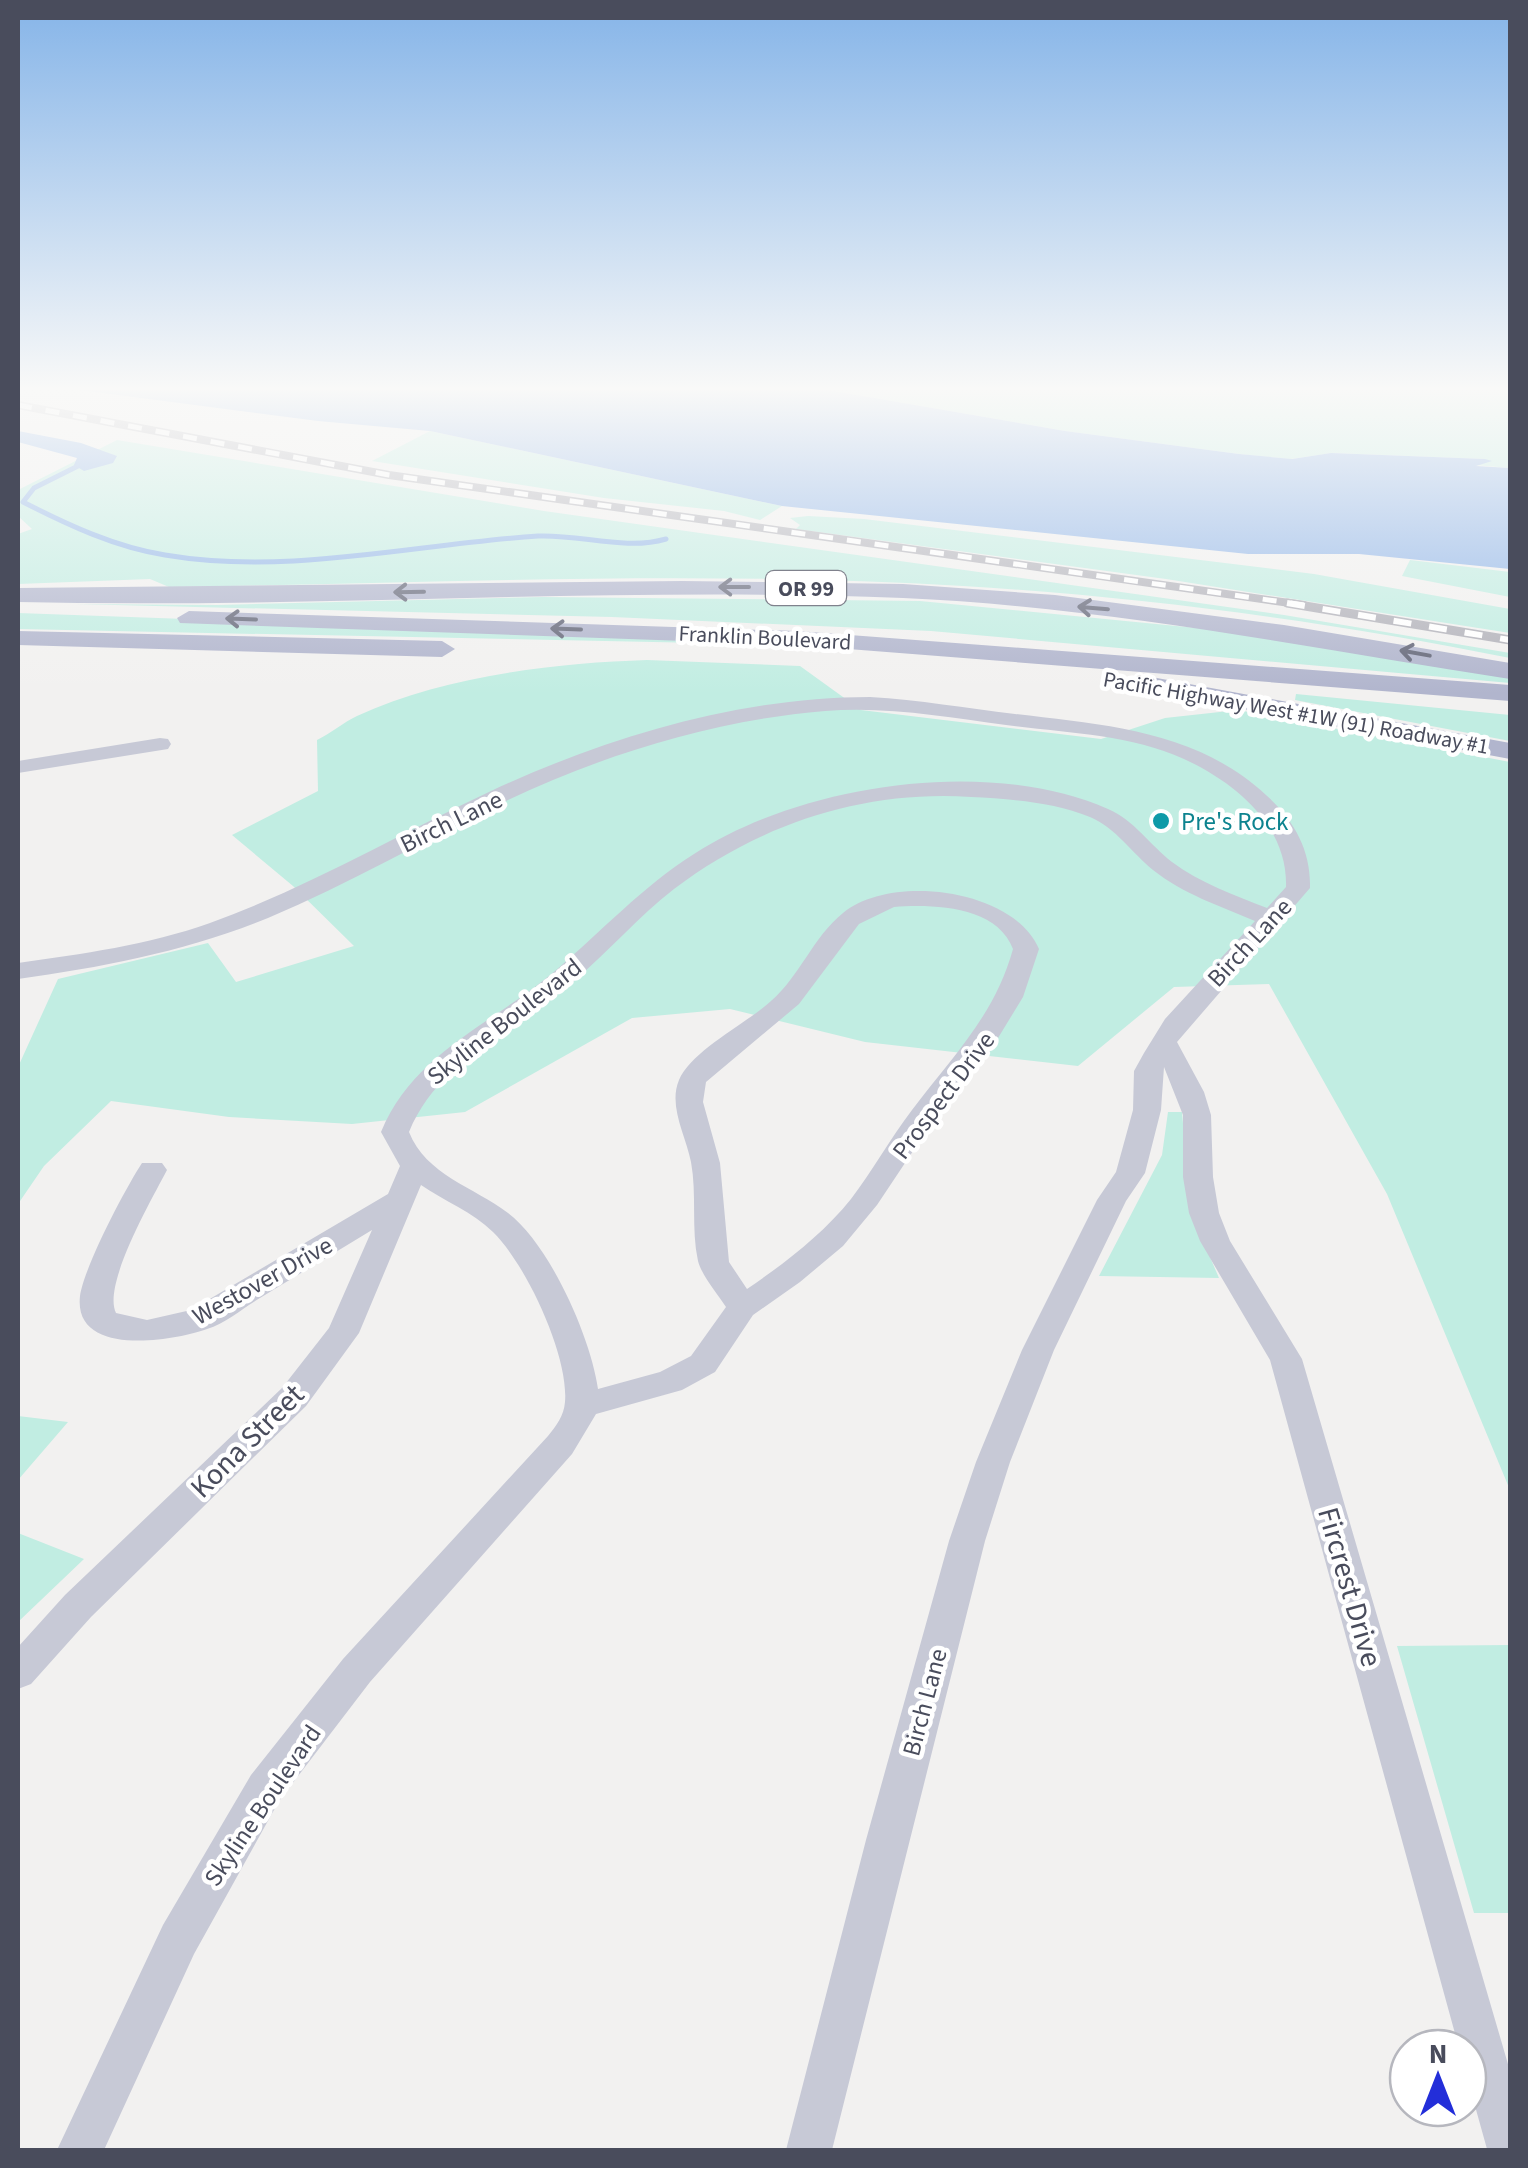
<svg xmlns="http://www.w3.org/2000/svg" width="1528" height="2168" viewBox="0 0 1528 2168" font-family="'Source Sans 3',sans-serif">
<style>
.green{fill:#c1ede2}
.water{fill:#90b5e8}
.lines{fill:none;stroke-linecap:round;stroke-linejoin:round}
.stream{stroke:#90b5e8;stroke-width:5}
.minor{fill:#c7c9d6;fill-rule:evenodd}
.major{fill:#b1b5cd;fill-rule:evenodd}
.rail-far1-casing{stroke:#b2b2ba;stroke-width:8}
.rail-casing{stroke:#b2b2ba;stroke-width:9}
.rail-far1{stroke:#fff;stroke-width:5;stroke-dasharray:14;stroke-linecap:butt}
.rail{stroke:#fff;stroke-width:6;stroke-dasharray:18;stroke-linecap:butt}
.oneway{stroke:#636678}
.culture-dot{fill:#0f9aa8;stroke:#fff;stroke-width:4}
.labels{text-anchor:middle;stroke-width:9;stroke-linejoin:round;paint-order:stroke}
.shield{fill:#fff;stroke:#80828d;stroke-width:2.5}
.shield-label{font-size:22px;font-weight:bold;fill:#494c5c}
.far-street-label{font-size:22px;fill:#494c5c;stroke:#fff}
.street-label{font-size:25px;fill:#494c5c;stroke:#fff}
.culture-label{font-size:25px;fill:#0d838f;stroke:#fff;text-anchor:start}
.near-street-label{font-size:30px;fill:#494c5c;stroke:#fff}
</style>
<rect width="100%" height="100%" fill="#f2f1f0"/>
<path class="green" d="M 828,390 L 1510,390 L 1510,468 L 1474,465 L 1485,459 L 1332,453 L 1291,459 L 1239,454 L 1065,431 Z
M 430,431 L 782,506 L 760,520 L 724,511 L 604,498 L 372,461 Z
M 117,440 L 544,511 L 1284,615 L 1510,653 L 1510,658 C 1331,622 1146,597 963,586 C 700,570 433,583 169,587 L 150,579 L 18,584 L 18,534 L 32,529 L 18,516 L 18,490 Z
M 808,516 L 864,519 L 1314,574 L 1510,609 L 1510,633 L 1166,579 L 796,529 L 800,525 L 790,518 Z
M 1410,560 L 1510,572 L 1510,597 L 1402,576 Z
M 543,597 L 920,601 L 1258,634 L 1503,675 L 1510,676 L 1510,683 L 931,631 L 612,617 L 75,604 L 218,605 Z
M 18,613 L 753,639 L 750,644 L 18,629 Z
M 647,660 L 800,666 L 861,710 L 1101,739 L 1165,718 L 1238,710 L 1510,762 L 1510,1490 L 1387,1194 L 1269,984 L 1174,987 L 1078,1066 L 865,1042 L 730,1009 L 632,1018 L 465,1112 L 352,1124 L 229,1117 L 111,1101 L 44,1166 L 18,1204 L 18,1067 L 58,979 L 208,943 L 236,982 L 354,946 L 293,886 L 232,835 L 318,791 L 317,740 C 331,733 344,722 357,716 C 442,676 555,663 647,660 Z
M 1296,694 L 1510,715 L 1510,741 L 1295,700 Z
M 1168,1112 L 1182,1112 L 1191,1213 L 1219,1278 L 1099,1276 L 1162,1155 Z
M 18,1416 L 68,1422 L 18,1480 Z
M 18,1533 L 84,1559 L 18,1622 Z
M 1510,1645 L 1510,1913 L 1474,1913 L 1397,1646 Z"/>
<path class="water" d="M 80,390 L 828,390 L 1065,431 L 1239,454 L 1292,459 L 1331,453 L 1485,459 L 1492,461 L 1476,466 L 1510,468 L 1510,569 L 1359,554 L 1248,554 L 782,506 L 430,431 L 318,421 Z
M 18,431 L 81,443 L 117,456 L 113,463 L 84,471 L 74,465 L 77,458 L 18,442 Z"/>
<g class="lines">
<path class="stream" d="M 84,463 L 34,488 L 23,502 C 68,525 115,547 165,555 C 288,576 415,544 538,536 C 580,534 625,551 666,539"/>
<path class="minor" d="M 870,697 C 919,700 966,708 1015,714 C 1104,725 1196,730 1266,795 C 1294,820 1311,850 1310,888 L 1177,1042 L 1204,1092 L 1211,1115 L 1213,1177 L 1219,1213 L 1230,1241 L 1302,1359 L 1510,2071 L 1510,2150 L 1487,2149 L 1468,2081 L 1468,2048 L 1459,2048 L 1270,1360 L 1200,1241 L 1189,1213 L 1183,1177 L 1183,1115 L 1164,1067 L 1161,1110 L 1145,1173 L 1126,1201 L 1054,1350 L 1010,1462 L 985,1541 L 832,2150 L 786,2150 L 866,1840 L 949,1541 L 976,1462 L 1022,1350 L 1097,1200 L 1116,1172 L 1133,1110 L 1134,1071 L 1144,1053 L 1165,1019 L 1255,921 C 1220,906 1183,894 1153,870 C 1132,853 1116,828 1090,817 C 1053,802 1010,799 971,797 C 863,790 760,824 674,889 C 638,917 608,952 574,981 C 517,1031 439,1058 409,1132 C 426,1175 474,1187 508,1213 C 550,1245 591,1338 598,1389 L 660,1372 L 691,1356 L 726,1307 C 717,1293 702,1276 698,1261 C 691,1229 697,1194 691,1162 C 686,1136 668,1106 679,1080 C 692,1050 746,1024 771,1001 C 800,976 813,937 843,913 C 891,873 1014,889 1039,949 L 1023,997 L 998,1038 L 933,1121 L 877,1205 L 843,1246 L 800,1282 L 753,1315 L 715,1372 L 682,1390 L 596,1414 L 572,1454 L 370,1682 L 279,1801 L 194,1954 L 104,2150 L 57,2150 L 163,1925 L 251,1775 L 343,1659 L 548,1436 C 556,1426 564,1416 565,1402 C 569,1356 526,1264 493,1232 C 473,1212 444,1201 421,1185 L 359,1333 L 306,1406 L 91,1617 L 31,1684 L 18,1689 L 18,1647 L 65,1595 L 282,1388 L 329,1328 L 372,1230 C 335,1253 297,1275 260,1298 C 243,1308 226,1323 207,1329 C 174,1341 73,1358 80,1296 C 84,1267 125,1189 142,1163 L 162,1163 L 167,1170 C 152,1199 102,1285 116,1313 L 147,1320 L 191,1310 L 388,1194 L 400,1166 L 381,1132 C 414,1052 493,1024 555,971 C 602,931 642,887 694,854 C 802,784 988,756 1108,809 C 1134,820 1150,845 1172,862 C 1200,883 1234,895 1267,908 L 1286,887 C 1288,826 1236,783 1184,759 C 1128,734 1066,733 1006,725 C 946,717 886,706 825,711 C 715,720 605,754 506,801 C 426,839 349,884 268,918 C 187,951 104,967 18,979 L 18,963 C 82,954 148,945 210,923 C 307,888 397,835 491,791 C 607,737 740,697 870,697 ZM 894,907 C 933,904 997,906 1013,949 C 995,1015 952,1057 912,1110 C 890,1139 873,1170 851,1199 C 822,1235 785,1263 747,1289 L 729,1262 L 720,1163 L 703,1102 L 706,1082 L 799,1004 L 859,924 Z
M 160,738 L 168,739 L 171,744 L 168,749 L 18,773 L 18,761 Z"/>
<path class="major" d="M 682,581 L 903,584 L 1055,595 L 1284,625 L 1510,663 L 1510,679 C 1308,648 1109,607 903,598 C 608,586 313,609 18,602 L 18,588 Z
M 189,611 L 797,631 L 1510,685 L 1510,701 L 797,645 L 180,623 L 177,618 Z
M 18,631 L 442,641 L 455,649 L 442,657 L 18,645 Z
M 1146,676 L 1510,743 L 1510,759 L 1137,689 L 1133,684 L 1137,679 Z"/>
<g class="rail-far1-casing">
<path id="rail-far1" d="M 18,405 L 389,475 L 1304,605"/>
</g>
<g class="rail-casing">
<path id="rail" d="M 1287,603 L 1510,640"/>
</g>
<use href="#rail-far1" class="rail-far1"/>
<use href="#rail" class="rail"/>
</g>
<defs><path id="oneway-shaft" d="M-6 0H5M1.5-3L5.5 0L1.5 3" fill="none" stroke-width="1.6" stroke-linecap="round" stroke-linejoin="round" transform="scale(2.5)"/></defs>
<g class="oneway">
<use href="#oneway-shaft" transform="translate(734 587) rotate(-180)"/>
<use href="#oneway-shaft" transform="translate(409 592) rotate(179)"/>
<use href="#oneway-shaft" transform="translate(1093 608) rotate(-175)"/>
<use href="#oneway-shaft" transform="translate(241 619) rotate(-178)"/>
<use href="#oneway-shaft" transform="translate(566 629) rotate(-178)"/>
<use href="#oneway-shaft" transform="translate(1415 653) rotate(-170)"/>
</g>
<linearGradient id="sky" x2="0" y2="1"><stop stop-color="#85b4e8"/><stop offset="0.56" stop-color="#f9f9f8"/><stop offset="1" stop-color="#f9f9f8" stop-opacity="0"/></linearGradient>
<rect width="1528" height="694" fill="url(#sky)"/>
<circle class="culture-dot" cx="1161" cy="821" r="10"/>
<g class="labels">
<rect class="shield" x="766" y="571" width="80" height="34" rx="8"/>
<g class="shield-label">
<text x="806" y="596">OR 99</text>
</g>
<g class="far-street-label">
<text transform="translate(765 637) rotate(3)" y="8">Franklin Boulevard</text>
<text transform="translate(1296 712) rotate(10)" y="8">Pacific Highway West #1W (91) Roadway #1</text>
</g>
<g class="street-label">
<text transform="translate(451 821) rotate(-26)" y="9">Birch Lane</text>
<text transform="translate(1249 942) rotate(-47)" y="9">Birch Lane</text>
<text transform="translate(504 1021) rotate(-38)" y="9">Skyline Boulevard</text>
<text transform="translate(943 1095) rotate(-53)" y="9">Prospect Drive</text>
<text transform="translate(262 1280) rotate(-29)" y="9">Westover Drive</text>
<text transform="translate(924 1702) rotate(-75)" y="9">Birch Lane</text>
<text transform="translate(262 1805) rotate(-56)" y="9">Skyline Boulevard</text>
</g>
<g class="culture-label">
<text x="1181" y="830">Pre's Rock</text>
</g>
<g class="near-street-label">
<text transform="translate(247 1441) rotate(-45)" y="10">Kona Street</text>
<text transform="translate(1350 1587) rotate(74)" y="10">Fircrest Drive</text>
</g>
</g>
<rect width="1528" height="2168" fill="none" stroke="#494c5c" stroke-width="40"/>
<g transform="translate(1438 2078)"><circle r="48" fill="#ffffff" stroke="#b6b7be" stroke-width="2.5"/>
<path d="M0-8L18 38L0 25L-18 38Z" fill="#232ed9"/>
<text y="-15" font-size="28" font-weight="bold" text-anchor="middle" fill="#494c5c">N</text>
</g>
</svg>
